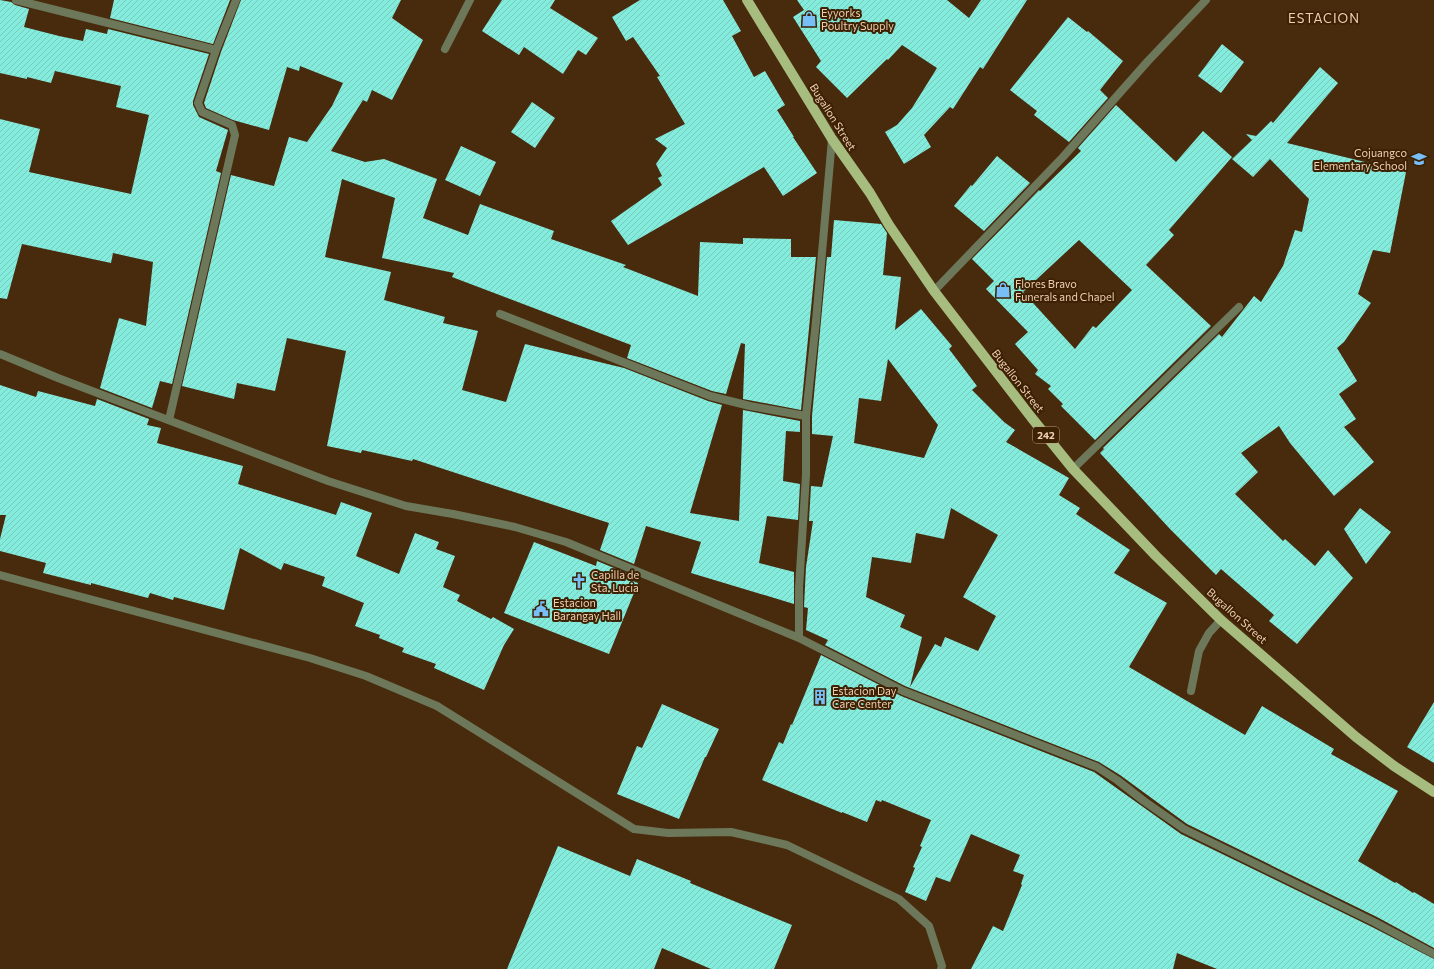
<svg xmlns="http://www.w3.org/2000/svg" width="1434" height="969" viewBox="0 0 1434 969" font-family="Commissioner,sans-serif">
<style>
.building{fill:url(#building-hatch);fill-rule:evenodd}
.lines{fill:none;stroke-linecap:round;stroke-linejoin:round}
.lane{stroke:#6d785a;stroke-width:8}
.street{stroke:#6d785a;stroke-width:8}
.primary{stroke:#a7bc7f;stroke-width:10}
.labels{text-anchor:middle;stroke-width:4;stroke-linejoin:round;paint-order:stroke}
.shield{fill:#3d2103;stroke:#ba9c80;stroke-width:1}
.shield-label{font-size:10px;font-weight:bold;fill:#efd0b5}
.poi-label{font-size:11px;fill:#efd0b5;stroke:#3d2103;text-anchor:start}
.street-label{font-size:11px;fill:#efd0b5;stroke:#3d2103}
.quarter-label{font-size:13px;letter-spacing:1px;fill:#efd0b5;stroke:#3d2103}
</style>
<defs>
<pattern id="building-hatch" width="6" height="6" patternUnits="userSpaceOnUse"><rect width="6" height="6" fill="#83ecdd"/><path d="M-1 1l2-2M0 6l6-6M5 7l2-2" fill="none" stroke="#77c9bc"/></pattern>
</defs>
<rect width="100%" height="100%" fill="#482b0d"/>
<path class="building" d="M 0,0 L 11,2 L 15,5 L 29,9 L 24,27 L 59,36 L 83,41 L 86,29 L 107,34 L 108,29 L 209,54 L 193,101 L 193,105 L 199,117 L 228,130 L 216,171 L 221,173 L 172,384 L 160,381 L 152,408 L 100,388 L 119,318 L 146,326 L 153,262 L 113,253 L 111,263 L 22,244 L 7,299 L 0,298 L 0,119 L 40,129 L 29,172 L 131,194 L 149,115 L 116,107 L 121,86 L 55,71 L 51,83 L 27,77 L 27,79 L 0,73 Z
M 114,0 L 230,0 L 213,44 L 110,18 Z
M 241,0 L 401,0 L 392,18 L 423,40 L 392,100 L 372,90 L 367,102 L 363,100 L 331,151 L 365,162 L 384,159 L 437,179 L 423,218 L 468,235 L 480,204 L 554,231 L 551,239 L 626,265 L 623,267 L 698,296 L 700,242 L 743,244 L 743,238 L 791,239 L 791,257 L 816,257 L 801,410 L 743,399 L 745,344 L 741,343 L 726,394 L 712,391 L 627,358 L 631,345 L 452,277 L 454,273 L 382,258 L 395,198 L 342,179 L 325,257 L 391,272 L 384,300 L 445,317 L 443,323 L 478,331 L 462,390 L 506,402 L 525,344 L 624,368 L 708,401 L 722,405 L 690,513 L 739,521 L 743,410 L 800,421 L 800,432 L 786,431 L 783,481 L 800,484 L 798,520 L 767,516 L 759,563 L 794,572 L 794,604 L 691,573 L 701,542 L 646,526 L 634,564 L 600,550 L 609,523 L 413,459 L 412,461 L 362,450 L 361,453 L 327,446 L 346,351 L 287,338 L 275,391 L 237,383 L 234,399 L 182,386 L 231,175 L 274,186 L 289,137 L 307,142 L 332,106 L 343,83 L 300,66 L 299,71 L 287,67 L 269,130 L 233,120 L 206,108 L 204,103 L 221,52 Z
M 502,0 L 555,0 L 550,8 L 598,38 L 586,55 L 578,50 L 563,74 L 524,47 L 519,55 L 482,31 Z
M 640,0 L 723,0 L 741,31 L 732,36 L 754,77 L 765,71 L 785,105 L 777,110 L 794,137 L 793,137 L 817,173 L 783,196 L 764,167 L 628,245 L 611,221 L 662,185 L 658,178 L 662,176 L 656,164 L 667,148 L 655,139 L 685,124 L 657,77 L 660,76 L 633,37 L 626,41 L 612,17 Z
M 797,0 L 947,0 L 969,18 L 981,0 L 1027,0 L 983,69 L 980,67 L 953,109 L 950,107 L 924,135 L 931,147 L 904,164 L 885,132 L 897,125 L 912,108 L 937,68 L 902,45 L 888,60 L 887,59 L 847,98 L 816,67 L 821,61 L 793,17 L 804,10 Z
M 1068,17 L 1087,32 L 1088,31 L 1123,61 L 1100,90 L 1108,98 L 1069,142 L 1034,115 L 1037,111 L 1010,90 Z
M 1222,44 L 1244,62 L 1221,93 L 1198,76 Z
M 1320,67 L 1338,83 L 1287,143 L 1406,172 L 1390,253 L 1373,250 L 1358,294 L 1371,303 L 1344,342 L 1337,348 L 1357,381 L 1339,394 L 1356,419 L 1344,427 L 1374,462 L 1334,496 L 1290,443 L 1279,426 L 1241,453 L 1258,472 L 1235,494 L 1283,541 L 1285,539 L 1315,566 L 1328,550 L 1353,578 L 1297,644 L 1269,621 L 1274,615 L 1221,569 L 1216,575 L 1170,529 L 1100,453 L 1104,449 L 1103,448 L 1219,334 L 1222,337 L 1254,296 L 1261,302 L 1283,266 L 1295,230 L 1302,232 L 1309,199 L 1270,159 L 1253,177 L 1232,159 L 1252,140 L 1246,134 L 1256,136 L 1271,121 L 1273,123 Z
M 532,102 L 555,118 L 535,148 L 511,132 Z
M 1116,105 L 1176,162 L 1203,131 L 1232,157 L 1169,230 L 1174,235 L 1146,265 L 1211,326 L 1095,440 L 1061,406 L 1063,404 L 1048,389 L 1051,386 L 1035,374 L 1038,370 L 1015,344 L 1028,332 L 986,289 L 994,281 L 972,259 L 1039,190 L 1040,191 L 1081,151 L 1078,148 ZM 1079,240 L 1132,290 L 1096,328 L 1093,326 L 1075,349 L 1023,292 Z
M 461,146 L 496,162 L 480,196 L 445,180 Z
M 997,156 L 1030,183 L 984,231 L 954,206 L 971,185 L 972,186 Z
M 834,220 L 881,224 L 887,233 L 883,275 L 901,277 L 895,330 L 921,309 L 952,346 L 949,349 L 977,386 L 972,390 L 1004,422 L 1015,430 L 1006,442 L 1069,478 L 1059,495 L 1080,508 L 1076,514 L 1130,550 L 1114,573 L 1167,603 L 1129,667 L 1245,735 L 1262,706 L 1334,749 L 1331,754 L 1398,791 L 1358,861 L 1395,883 L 1396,882 L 1413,893 L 1414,892 L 1434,904 L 1434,948 L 1377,917 L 1187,824 L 1120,775 L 1099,762 L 905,686 L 825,645 L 828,640 L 806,630 L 808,608 L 804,607 L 806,567 L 813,521 L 809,521 L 811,486 L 822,487 L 833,436 L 812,434 L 812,416 L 827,257 L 831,257 ZM 888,359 L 938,425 L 924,458 L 854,443 L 859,398 L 881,401 ZM 951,508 L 998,535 L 963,597 L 996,616 L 978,651 L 945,637 L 941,647 L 935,644 L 910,687 L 922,637 L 900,627 L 905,615 L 866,597 L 872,557 L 911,563 L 916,533 L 944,539 Z
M 0,385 L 36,397 L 38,391 L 95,406 L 97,399 L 149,419 L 147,425 L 161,428 L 157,443 L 243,466 L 238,484 L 336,515 L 341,502 L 372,513 L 356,556 L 399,574 L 415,533 L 439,542 L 436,549 L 455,556 L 443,587 L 460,595 L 457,601 L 491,619 L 493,617 L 514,629 L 504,645 L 484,690 L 434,668 L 436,664 L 402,652 L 404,648 L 379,638 L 380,635 L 355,626 L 364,603 L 322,586 L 325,577 L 284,563 L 281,570 L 240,548 L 224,610 L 174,597 L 173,600 L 150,593 L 148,598 L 91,583 L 91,585 L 43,573 L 46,563 L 0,551 L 0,539 L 6,515 L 0,515 Z
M 1360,508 L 1391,532 L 1366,564 L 1344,529 Z
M 534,542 L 596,566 L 597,561 L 631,575 L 630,580 L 638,583 L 609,654 L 504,613 Z
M 821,655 L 901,696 L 1094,772 L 1181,834 L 1372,927 L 1434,959 L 1434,969 L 1217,969 L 1177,953 L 1173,969 L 971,969 L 993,926 L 1003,931 L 1022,885 L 1021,884 L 1024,875 L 1013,871 L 1020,855 L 971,834 L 950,882 L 936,877 L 926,901 L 905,892 L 915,868 L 913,867 L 922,847 L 920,846 L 931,820 L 882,800 L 881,802 L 876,800 L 867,822 L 842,812 L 842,813 L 762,780 L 779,742 L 783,744 L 791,724 L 792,725 Z
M 1434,702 L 1434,763 L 1407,747 Z
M 662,704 L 719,729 L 706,757 L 705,757 L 679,819 L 617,794 L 637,746 L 642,748 Z
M 558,846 L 630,876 L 637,859 L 691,881 L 690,883 L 792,925 L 774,969 L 711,969 L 662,948 L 654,969 L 507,969 Z"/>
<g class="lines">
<path class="lane" d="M 1191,691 L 1199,651 L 1209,633 L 1221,620
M 437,706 L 634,829 L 668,833 L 731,832 L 787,845 L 899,899 L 929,926 L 942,966 L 941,969"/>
<path class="street" d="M 16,0 L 216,50 L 198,103 L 202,112 L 232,125 L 235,135 L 169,420
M 445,49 L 470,0
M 216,50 L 236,0
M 934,291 L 1063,157 L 1148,61 L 1206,0
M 500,314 L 710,396 L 750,406 L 806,416
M 0,354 L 58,378 L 328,481 L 406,506 L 453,514 L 515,527 L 566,542 L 799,638 L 903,691 L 1097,767 L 1117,780 L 1144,801 L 1184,829 L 1374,922 L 1434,954
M 1073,469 L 1239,307
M 0,575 L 310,658 L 366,676 L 437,706
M 799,638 L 799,588 L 806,475 L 806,416 L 816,321 L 832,139"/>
<path class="primary" d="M 747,0 L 832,139 L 870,193 L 889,225 L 934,291 L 1031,417 L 1073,469 L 1156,556 L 1221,620 L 1356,737 L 1394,766 L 1434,792"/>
</g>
<defs>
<g id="shop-bare" transform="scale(1.2)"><path d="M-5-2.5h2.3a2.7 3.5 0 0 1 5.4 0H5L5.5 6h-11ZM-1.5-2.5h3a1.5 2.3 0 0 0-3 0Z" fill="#78bff7" stroke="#3d2103" stroke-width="2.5" paint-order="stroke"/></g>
<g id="school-bare" transform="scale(1.2)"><path d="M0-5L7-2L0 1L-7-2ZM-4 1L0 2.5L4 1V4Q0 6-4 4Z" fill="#78bff7" stroke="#3d2103" stroke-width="2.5" paint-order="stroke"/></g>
<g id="church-bare" transform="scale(1.2)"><path d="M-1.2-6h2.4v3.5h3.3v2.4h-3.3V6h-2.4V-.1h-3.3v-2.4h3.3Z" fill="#78bff7" stroke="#3d2103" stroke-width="2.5" paint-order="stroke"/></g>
<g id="civic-bare" transform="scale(1.2)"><path d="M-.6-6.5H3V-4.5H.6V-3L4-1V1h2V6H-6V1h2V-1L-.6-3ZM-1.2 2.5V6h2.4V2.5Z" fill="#78bff7" stroke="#3d2103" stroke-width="2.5" paint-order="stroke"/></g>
<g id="building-bare" transform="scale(1.2)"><path d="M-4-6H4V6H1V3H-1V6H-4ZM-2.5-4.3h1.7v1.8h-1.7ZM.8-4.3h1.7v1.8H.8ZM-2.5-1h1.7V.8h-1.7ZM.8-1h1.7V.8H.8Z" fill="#78bff7" stroke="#3d2103" stroke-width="2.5" paint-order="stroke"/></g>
</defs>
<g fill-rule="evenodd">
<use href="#shop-bare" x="809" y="19"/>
<use href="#school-bare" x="1419" y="159"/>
<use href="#shop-bare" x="1003" y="290"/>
<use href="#church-bare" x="579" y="581"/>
<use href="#civic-bare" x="541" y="609"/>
<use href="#building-bare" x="820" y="697"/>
</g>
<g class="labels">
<rect class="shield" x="1033" y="427" width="26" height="16" rx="3"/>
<g class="shield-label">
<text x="1046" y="439">242</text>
</g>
<g class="poi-label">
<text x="821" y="17">Eyyorks<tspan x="821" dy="13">Poultry Supply</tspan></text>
<text x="1407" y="157" text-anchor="end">Cojuangco<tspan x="1407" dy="13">Elementary School</tspan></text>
<text x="1015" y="288">Flores Bravo<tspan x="1015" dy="13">Funerals and Chapel</tspan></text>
<text x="591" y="579">Capilla de<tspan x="591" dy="13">Sta. Lucia</tspan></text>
<text x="553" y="607">Estacion<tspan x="553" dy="13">Barangay Hall</tspan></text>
<text x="832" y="695">Estacion Day<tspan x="832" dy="13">Care Center</tspan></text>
</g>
<g class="street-label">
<text transform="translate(833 117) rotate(58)" y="4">Bugallon Street</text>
<text transform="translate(1018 381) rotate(52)" y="4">Bugallon Street</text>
<text transform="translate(1237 616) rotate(42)" y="4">Bugallon Street</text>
</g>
<g class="quarter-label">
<text x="1324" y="23">ESTACION</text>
</g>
</g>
</svg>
